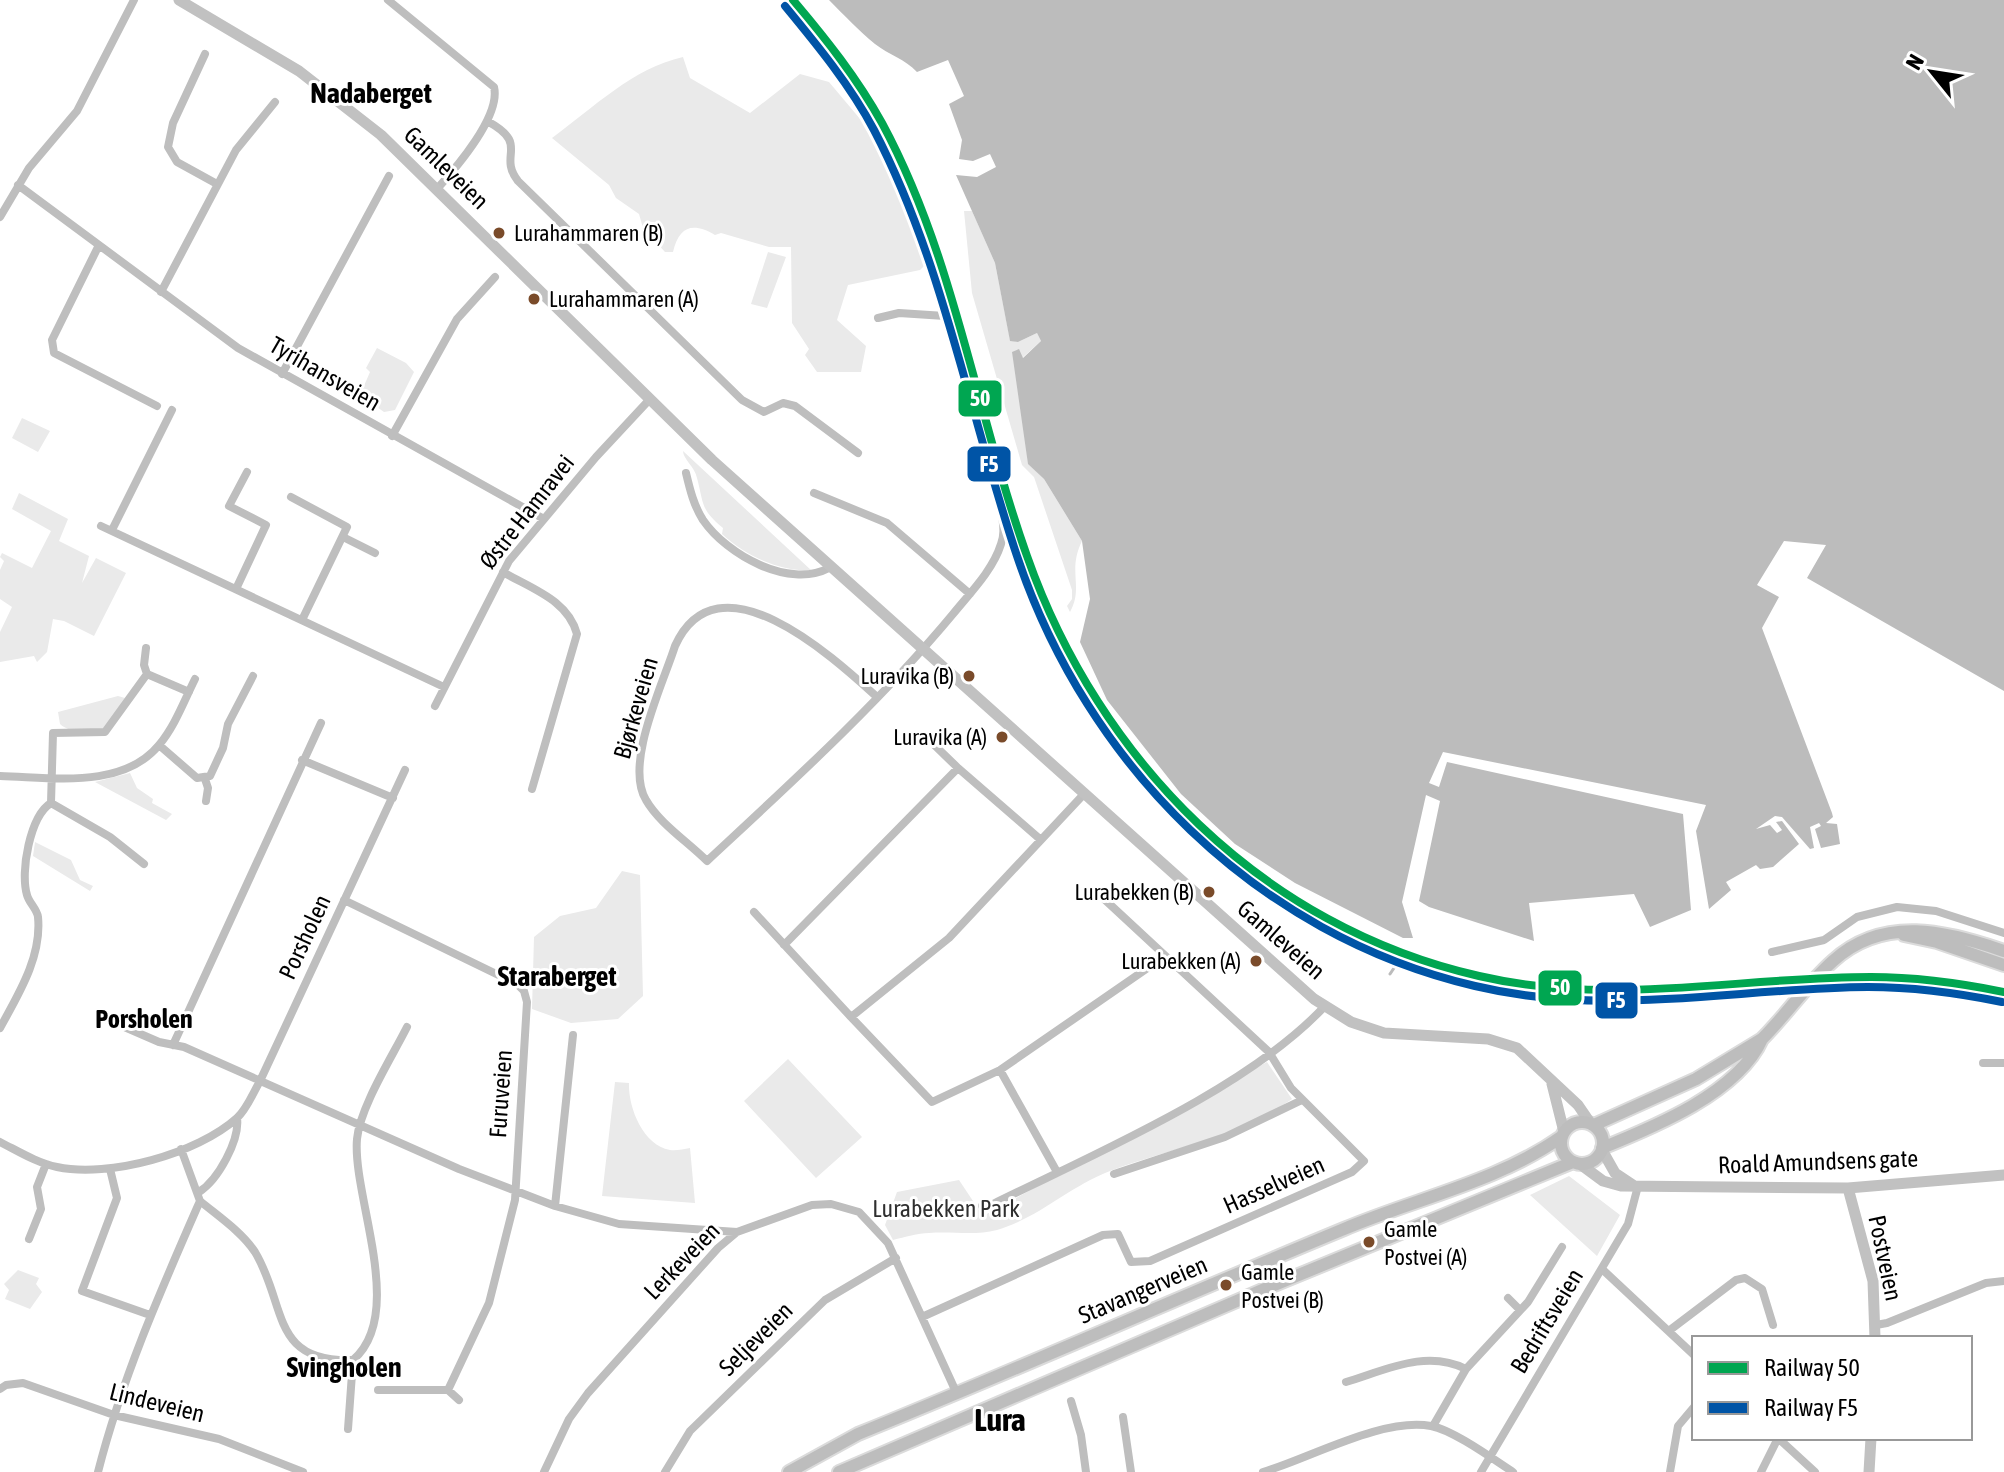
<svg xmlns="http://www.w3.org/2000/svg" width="2004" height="1472" viewBox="0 0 2004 1472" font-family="'Asap Condensed',sans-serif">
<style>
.green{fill:#eaeaea}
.water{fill:#bcbcbc}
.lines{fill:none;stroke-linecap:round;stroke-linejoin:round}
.stream{stroke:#bcbcbc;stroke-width:3}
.primary-casing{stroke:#dbdbdb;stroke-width:16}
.street{stroke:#bebebe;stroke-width:8}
.secondary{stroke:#c1c1c1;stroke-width:11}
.primary{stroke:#bdbdbd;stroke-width:12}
.rail-1-casing{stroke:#fff;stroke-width:14}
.rail-2-casing{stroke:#fff;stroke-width:14}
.rail-1{stroke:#00a651;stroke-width:8}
.rail-2{stroke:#0054a6;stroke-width:8}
.bus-dot{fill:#7a4b2a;stroke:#fff;stroke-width:3}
.labels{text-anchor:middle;stroke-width:6;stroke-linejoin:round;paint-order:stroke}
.bus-label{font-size:22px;fill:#000;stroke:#fff;text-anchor:start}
.street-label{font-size:24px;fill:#000;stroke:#fff}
.park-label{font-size:24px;fill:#2f2f2f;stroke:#fff}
.neighbourhood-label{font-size:26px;font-weight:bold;fill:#000;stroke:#fff}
.quarter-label{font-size:28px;font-weight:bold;fill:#000;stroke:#fff}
.district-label{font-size:32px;font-weight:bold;fill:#000;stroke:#fff}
.line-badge{stroke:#fff;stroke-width:3}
.badge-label{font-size:22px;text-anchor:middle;font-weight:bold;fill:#fff}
</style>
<rect width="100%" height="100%" fill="#fff"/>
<path class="green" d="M 683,57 L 690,78 L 750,113 L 800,74 L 829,82 L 898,164 L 908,203 L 930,231 L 932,258 L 920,270 L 848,285 L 837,320 L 866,346 L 861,372 L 817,372 L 805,355 L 809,349 L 792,323 L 791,247 L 769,247 L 721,233 L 715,235 C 693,222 679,226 673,252 L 665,252 L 643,228 L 639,214 L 616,198 L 609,185 L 552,138 C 593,108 633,68 683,57 Z
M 964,211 L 972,211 L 995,263 L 1010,340 L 1018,342 L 1037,333 L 1041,341 L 1022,358 L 1028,463 L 1044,479 L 1082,541 C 1067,571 1084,587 1070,612 L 1067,606 L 1072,599 L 1072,590 L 1034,477 L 1022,465 L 972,293 Z
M 768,252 L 786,257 L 767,308 L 751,304 Z
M 377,348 L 406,363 L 414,372 L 395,410 L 384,412 L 360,395 L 370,372 L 366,368 Z
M 22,418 L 50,431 L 38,452 L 12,438 Z
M 683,451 L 812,571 C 777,570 747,557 722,534 L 723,528 C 700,509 704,504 697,478 C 695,467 683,459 683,451 Z
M 19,493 L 68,519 L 59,541 L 89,556 L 82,583 L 96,558 L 126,573 L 94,636 L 64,621 L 53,619 L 47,652 L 37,662 L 34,656 L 0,662 L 0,632 L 12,607 L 0,599 L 0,570 L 4,561 L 0,557 L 2,553 L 32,568 L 51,531 L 12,509 Z
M 118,696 L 125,698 C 120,706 116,719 109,726 C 99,735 68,733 60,724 L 58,712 Z
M 130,773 L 137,788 L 153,799 L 152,803 L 172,814 L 166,820 L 95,782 Z
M 35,842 L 71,860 L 80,880 L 93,886 L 90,891 L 33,856 Z
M 622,871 L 640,875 L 643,996 L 618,1019 L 571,1023 L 532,1009 L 534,937 L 560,916 L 596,908 Z
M 788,1059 L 862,1137 L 816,1178 L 744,1101 Z
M 1267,1062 L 1292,1099 C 1237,1138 1171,1148 1110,1171 C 1067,1188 1040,1217 997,1230 C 974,1236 953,1231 929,1233 C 918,1233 905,1237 893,1240 L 885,1225 L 897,1192 L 959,1180 L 983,1216 Z
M 615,1082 L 629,1083 C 628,1106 642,1145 670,1150 C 676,1151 684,1149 690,1148 L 695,1203 L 602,1196 Z
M 1569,1176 L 1620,1215 L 1597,1256 L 1530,1195 Z
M 18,1270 L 39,1278 L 36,1284 L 42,1292 L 30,1309 L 5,1299 L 9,1290 L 4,1284 Z"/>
<path class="water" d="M 829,0 L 2004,0 L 2004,691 L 1807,578 L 1826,545 L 1784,541 L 1757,585 L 1779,597 L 1762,628 L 1832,813 L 1833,817 L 1826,823 L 1837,824 L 1840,844 L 1821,848 L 1815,829 L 1821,826 L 1819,823 L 1810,827 L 1814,848 L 1810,849 L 1782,817 L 1775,816 L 1756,829 L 1770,825 L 1777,833 L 1782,830 L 1776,822 L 1782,821 L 1799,844 L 1773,867 L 1760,869 L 1756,865 L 1726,882 L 1731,890 L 1709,909 L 1696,831 L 1706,805 L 1443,752 L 1429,783 L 1439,787 L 1447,762 L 1683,814 L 1691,910 L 1650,927 L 1634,894 L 1529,903 L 1534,941 L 1429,907 L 1419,901 L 1440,801 L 1426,795 L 1402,902 L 1413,938 L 1403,938 L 1295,883 L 1235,844 L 1181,794 L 1107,700 L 1080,642 L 1090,599 L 1082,541 L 1044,479 L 1028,464 L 1012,352 L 1019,349 L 1023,358 L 1041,341 L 1037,333 L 1018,342 L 1010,341 L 995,263 L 956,175 L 977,177 L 996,167 L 990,154 L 973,161 L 959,159 L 962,140 L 949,104 L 964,96 L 948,60 L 917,72 C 905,59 889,55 875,44 C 859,31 844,15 829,0 Z"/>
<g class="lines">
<path class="stream" d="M 1390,974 L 1396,965"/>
<g class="primary-casing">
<path id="primary" d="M 1904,935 L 1937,942 L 2004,965
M1561 1143a21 21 0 1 1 42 0a21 21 0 1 1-42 0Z
M 1594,1125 L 1696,1079 L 1762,1039
M 1602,1148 C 1654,1127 1738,1093 1762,1039 C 1787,1014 1807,984 1833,961 C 1883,915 1947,931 2004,951
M 789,1472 L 858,1434 C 1021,1368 1182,1296 1344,1229 C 1417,1198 1497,1182 1561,1137
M 839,1472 L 1267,1288 L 1573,1162"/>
</g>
<path class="street" d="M 388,0 L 494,87 C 501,116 456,168 437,189
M 205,54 L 173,123 L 168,147 L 177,162 L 217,184
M 487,121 C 531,145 497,154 518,181 L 742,400 L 764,412 L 783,403 L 795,406 L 858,453
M 18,185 L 238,348 L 544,519
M 0,217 L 29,168 L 77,111 L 134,0
M 99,245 L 52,340 L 54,353 L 157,406
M 161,292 L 236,150 L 275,102
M 878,318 L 899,313 L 945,316
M 282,374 L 389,176
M 392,436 L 457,319 L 495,277
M 686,473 C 690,490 694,506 703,520 C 727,555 789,589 829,568
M 814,493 L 887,523 L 970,594
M 291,497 L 347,527 L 302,620
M 101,526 L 444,687
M 112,530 L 172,410
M 343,537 L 375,553
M 503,572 C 532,589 568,600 577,634 L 532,789
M 236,589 L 266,525 L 229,506 L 247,472
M 146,648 L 144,665 L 147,674 L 189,692
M 877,697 C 834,658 718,551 675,646 C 663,684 624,764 646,800 C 659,823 688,842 707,861 C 792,782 879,703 953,614 C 970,593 993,570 1001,544 C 1005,533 1003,525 1002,514 L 940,301
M 435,706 L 509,561 L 596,457 L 650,399
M 925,736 L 958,768
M 159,745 L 197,778 L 210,776 L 223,748 L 228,724 L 253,676
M 302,760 L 393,798
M 0,776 C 51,777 122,790 159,745 C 175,726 184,701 195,679
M 205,779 L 208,788 L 206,801
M 1084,794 L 949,938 L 851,1017 L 932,1102 L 1000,1070 L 1165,956
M 51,803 L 110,837 L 144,864
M 344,900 L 517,984 L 524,991 L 527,1002 L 515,1200 L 489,1303 L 448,1390 L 378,1390
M 754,912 L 851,1017
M 784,945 L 958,768 L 1041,840
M 1772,952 L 1824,940 L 1857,917 L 1897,907 L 1936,911 L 2004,933
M 106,1019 L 159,1042 L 184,1047 L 459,1169 L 555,1206 L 619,1224 L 737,1232
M 0,1028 C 18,995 42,957 38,917 C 37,909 29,903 27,895 C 20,872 30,816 51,803 L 53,733 L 105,732 L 147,674
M 173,1045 L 321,723
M 1983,1063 L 2004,1063
M 1000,1070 L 1057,1172
M 0,1142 C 18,1151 37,1163 57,1167 C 109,1178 197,1154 237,1118 C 247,1109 253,1093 260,1081 L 405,770
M 110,1169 L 117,1198 L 82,1291 L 150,1315
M 1114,1174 L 1225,1137 L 1302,1100
M 199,1192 C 218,1180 240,1140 237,1118
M 200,1201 C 218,1216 242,1232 255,1252 C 287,1305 270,1363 353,1360 C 407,1314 352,1196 357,1139 C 360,1107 392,1057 407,1027
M 555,1206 L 573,1035
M 982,1206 L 993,1204 C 1096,1153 1247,1089 1324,1007
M 29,1239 L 41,1209 L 37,1187 L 46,1164
M 1602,1269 L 1694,1355
M 1508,1298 L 1520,1310
M 922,1317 L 1103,1235 L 1118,1234 L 1131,1262 L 1150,1261 L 1352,1172 L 1364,1161 L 1291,1088 L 1269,1052 L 1103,898
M 1876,1325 L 1887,1323 L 1986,1283 L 2004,1281
M 1670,1330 L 1736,1280 L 1745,1278 L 1762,1289 L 1773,1325
M 1346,1382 C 1386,1370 1426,1349 1466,1369
M 0,1389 L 6,1385 L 23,1383 L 114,1415 L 219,1439 L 303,1472
M 448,1390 L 459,1400
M 1071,1401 L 1081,1435 L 1086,1472
M 1123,1417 L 1131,1472
M 1433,1426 L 1466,1369 L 1528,1302 L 1562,1247
M 348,1429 L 353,1360
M 1778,1438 L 1815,1472
M 98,1472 C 122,1378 161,1290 200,1201 L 181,1149
M 544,1472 L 569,1419 L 588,1393 L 718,1248 L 737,1232 L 812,1205 L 831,1204 L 859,1212 L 888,1243 L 957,1394
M 665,1472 L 690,1431 L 825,1300 L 896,1258
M 1263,1472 C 1310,1458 1383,1417 1431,1426 C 1453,1430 1493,1459 1513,1472
M 1481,1472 L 1628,1224 L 1638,1186
M 1670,1472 L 1678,1426 L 1694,1407
M 1761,1472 L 1778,1438"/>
<path class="secondary" d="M 179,0 L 299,71 L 381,135 L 712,460 L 1314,999 L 1351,1022 L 1384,1033 L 1488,1039 L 1517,1048 L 1578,1105 L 1591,1124
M 1552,1084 L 1564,1132
M 1602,1150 L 1615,1173 L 1633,1185
M 1580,1164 L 1603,1181 L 1621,1186 L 1848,1188 L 2004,1175
M 1848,1188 L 1873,1281 L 1875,1338
M 1869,1472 L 1871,1438"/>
<use href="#primary" class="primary"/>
<g class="rail-1-casing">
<path id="rail-1" d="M 793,0 C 826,39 857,78 882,123 C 955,258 976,413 1027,556 C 1099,761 1263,927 1479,976 C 1613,1007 1736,977 1871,977 C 1916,977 1960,983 2004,992"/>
</g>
<g class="rail-2-casing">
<path id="rail-2" d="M 785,6 C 818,46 850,85 874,130 C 944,264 969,414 1017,556 C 1087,765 1257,935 1475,986 C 1609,1018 1734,988 1868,987 C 1914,987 1958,993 2002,1002"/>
</g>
<use href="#rail-1" class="rail-1"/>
<use href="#rail-2" class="rail-2"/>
</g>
<g class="bus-dot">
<circle cx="499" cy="233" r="7"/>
<circle cx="534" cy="299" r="7"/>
<circle cx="969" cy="676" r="7"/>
<circle cx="1002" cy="737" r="7"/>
<circle cx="1209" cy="892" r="7"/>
<circle cx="1256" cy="961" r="7"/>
<circle cx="1369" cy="1242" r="7"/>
<circle cx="1226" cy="1285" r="7"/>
</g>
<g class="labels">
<g class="bus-label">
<text x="514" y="241">Lurahammaren (B)</text>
<text x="549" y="307">Lurahammaren (A)</text>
<text x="954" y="684" text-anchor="end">Luravika (B)</text>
<text x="987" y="745" text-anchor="end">Luravika (A)</text>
<text x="1194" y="900" text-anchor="end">Lurabekken (B)</text>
<text x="1241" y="969" text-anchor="end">Lurabekken (A)</text>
<text x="1384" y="1237">Gamle<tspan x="1384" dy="28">Postvei (A)</tspan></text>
<text x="1241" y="1280">Gamle<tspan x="1241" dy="28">Postvei (B)</tspan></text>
</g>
<g class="street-label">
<text transform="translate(446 168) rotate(44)" y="8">Gamleveien</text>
<text transform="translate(325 374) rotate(30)" y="8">Tyrihansveien</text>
<text transform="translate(527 512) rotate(-52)" y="8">Østre Hamravei</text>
<text transform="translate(636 708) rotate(-74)" y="8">Bjørkeveien</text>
<text transform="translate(305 937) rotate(-65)" y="8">Porsholen</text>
<text transform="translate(1281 940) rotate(41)" y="8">Gamleveien</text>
<text transform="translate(501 1094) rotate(-86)" y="8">Furuveien</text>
<text transform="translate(1818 1162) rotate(-2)" y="8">Roald Amundsens gate</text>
<text transform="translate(1274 1185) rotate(-24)" y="8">Hasselveien</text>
<text transform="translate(1885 1258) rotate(78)" y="8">Postveien</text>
<text transform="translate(682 1261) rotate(-46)" y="8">Lerkeveien</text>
<text transform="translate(1143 1290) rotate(-23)" y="8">Stavangerveien</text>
<text transform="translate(1547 1321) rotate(-59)" y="8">Bedriftsveien</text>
<text transform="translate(756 1339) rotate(-45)" y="8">Seljeveien</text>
<text transform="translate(157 1403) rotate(14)" y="8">Lindeveien</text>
</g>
<g class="park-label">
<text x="946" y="1217">Lurabekken Park</text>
</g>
<g class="neighbourhood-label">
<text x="144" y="1028">Porsholen</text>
</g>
<g class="quarter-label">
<text x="371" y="103">Nadaberget</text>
<text x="557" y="986">Staraberget</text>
<text x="344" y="1377">Svingholen</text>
</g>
<g class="district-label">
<text x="1000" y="1431">Lura</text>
</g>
</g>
<g class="line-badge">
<rect x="957" y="379" width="46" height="39" rx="8" fill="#00a651"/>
<rect x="966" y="445" width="46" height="38" rx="8" fill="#0054a6"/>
<rect x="1537" y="969" width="46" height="38" rx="8" fill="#00a651"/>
<rect x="1594" y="981" width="45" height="39" rx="8" fill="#0054a6"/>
</g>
<g class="badge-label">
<text x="980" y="406">50</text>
<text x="989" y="472">F5</text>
<text x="1560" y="995">50</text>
<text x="1616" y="1008">F5</text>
</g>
<rect x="1692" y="1336" width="280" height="104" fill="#ffffff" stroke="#999999" stroke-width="2"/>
<rect x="1708" y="1362" width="40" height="12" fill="#00a651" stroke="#999999" stroke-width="2"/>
<text x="1764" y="1376" font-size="24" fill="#000000">Railway 50</text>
<rect x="1708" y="1402" width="40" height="12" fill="#0054a6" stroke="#999999" stroke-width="2"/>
<text x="1764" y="1416" font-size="24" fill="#000000">Railway F5</text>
<g transform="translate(1932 72) rotate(300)" stroke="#ffffff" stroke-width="6" paint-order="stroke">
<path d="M0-6L14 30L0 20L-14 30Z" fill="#000000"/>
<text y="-12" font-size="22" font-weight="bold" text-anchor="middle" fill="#000000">N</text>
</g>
</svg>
